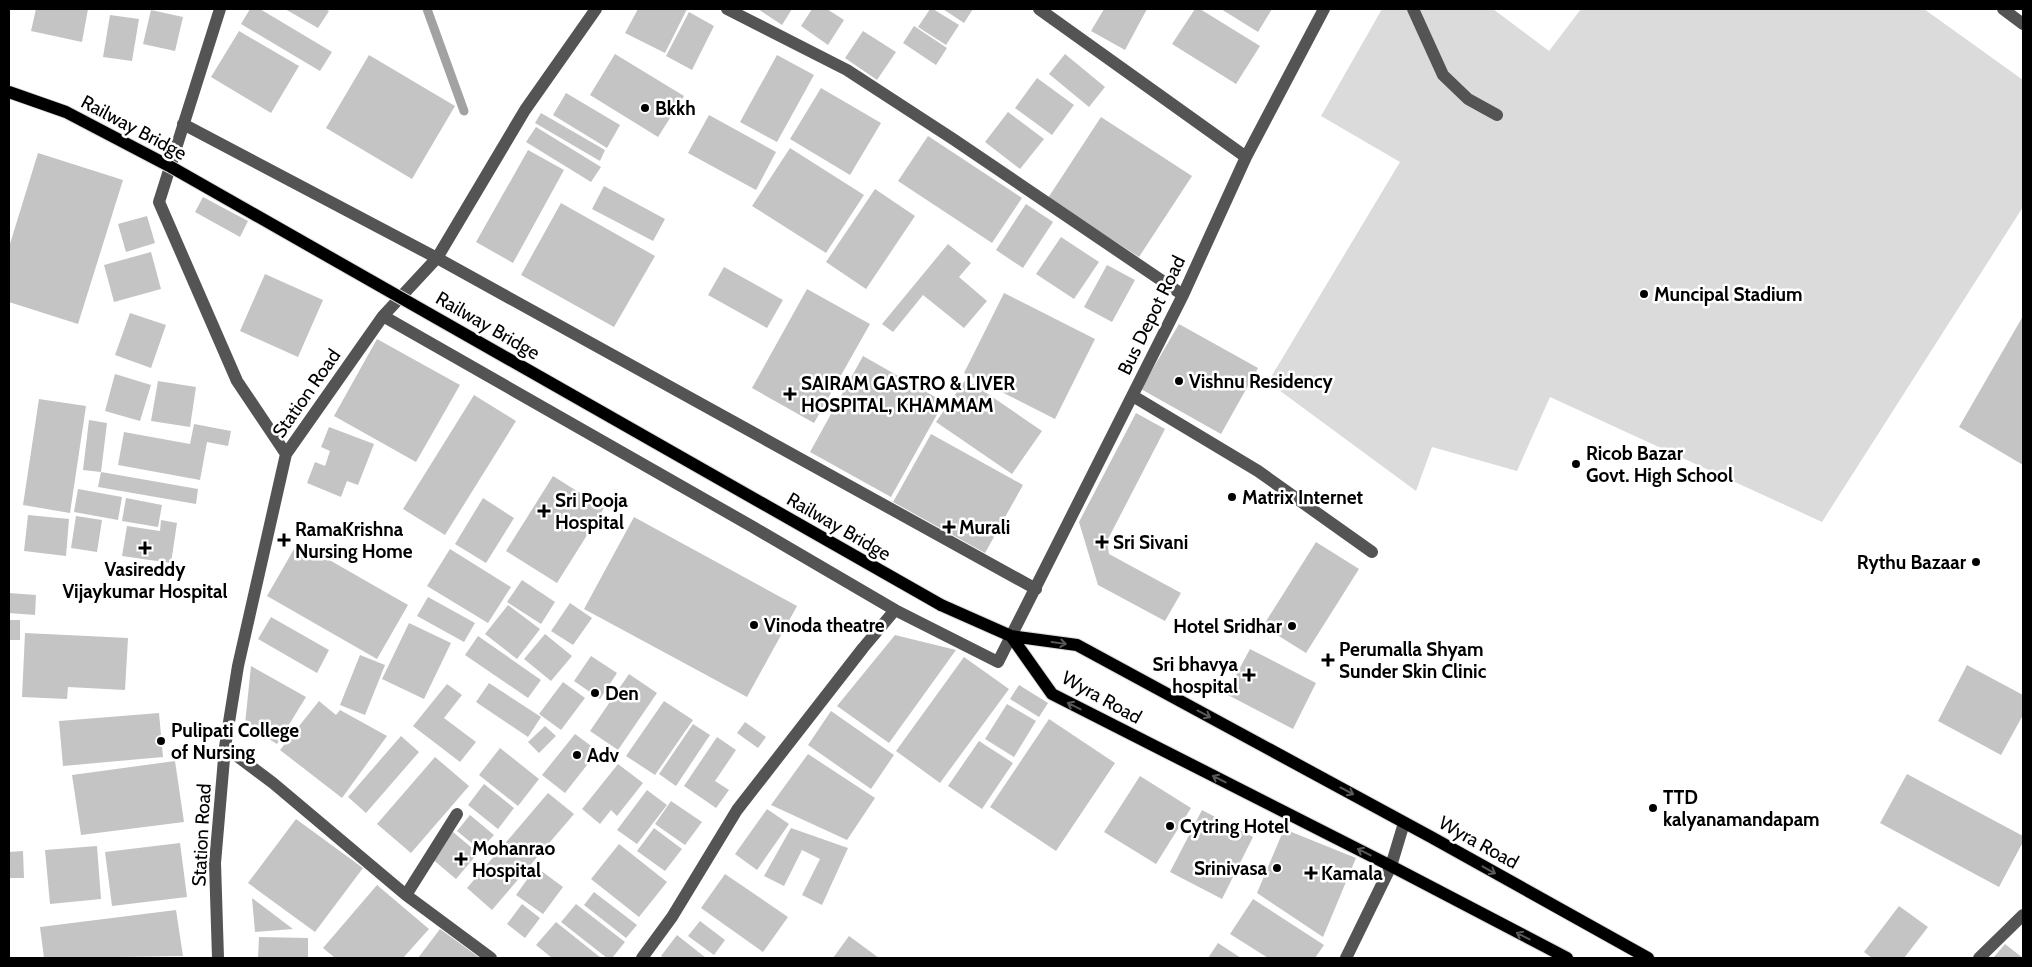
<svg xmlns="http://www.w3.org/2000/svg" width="2032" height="967" viewBox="0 0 2032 967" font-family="Cabin,sans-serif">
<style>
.green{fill:#dbdbdb}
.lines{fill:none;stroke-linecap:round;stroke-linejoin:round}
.stream{stroke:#a2a2a2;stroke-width:9}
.building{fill:#c4c4c4}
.major-casing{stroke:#dbdbdb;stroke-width:14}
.minor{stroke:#545454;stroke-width:12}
.major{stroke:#000;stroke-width:12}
.major-bridge-casing{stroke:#dbdbdb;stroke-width:14;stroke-linecap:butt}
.major-bridge{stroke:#000;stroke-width:12}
.oneway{stroke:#595959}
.poi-dot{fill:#000;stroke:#fff;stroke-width:2}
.labels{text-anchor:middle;stroke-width:5;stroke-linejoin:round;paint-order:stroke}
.poi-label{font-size:19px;font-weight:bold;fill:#000;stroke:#fff;text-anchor:start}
.street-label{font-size:19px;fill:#000;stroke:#fff}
</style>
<rect width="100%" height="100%" fill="#fff"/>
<path class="green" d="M 1382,9 L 1493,9 L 1549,51 L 1581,9 L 1924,9 L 2023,80 L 2023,207 L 1822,522 L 1550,397 L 1517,471 L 1432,447 L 1416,491 L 1268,382 L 1400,162 L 1321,116 Z"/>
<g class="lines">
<path class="stream" d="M 427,9 L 464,111"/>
</g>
<path class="building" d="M 36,9 L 88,9 L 82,42 L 31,31 Z
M 250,9 L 260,9 L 332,52 L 320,71 L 241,24 Z
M 285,9 L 325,9 L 329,11 L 318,28 Z
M 638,9 L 687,9 L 665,53 L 625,33 Z
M 758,9 L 792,9 L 782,25 Z
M 812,9 L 827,9 L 844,20 L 828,45 L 801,26 Z
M 930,9 L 933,9 L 959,25 L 946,45 L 918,27 Z
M 943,9 L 973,9 L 964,23 Z
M 1104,9 L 1147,9 L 1125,50 L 1091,31 Z
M 1195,9 L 1200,9 L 1260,46 L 1236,84 L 1172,44 Z
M 1221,9 L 1272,9 L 1258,32 Z
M 151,10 L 183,17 L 175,51 L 143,44 Z
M 689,12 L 714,26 L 692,70 L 666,56 Z
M 110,15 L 139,19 L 132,61 L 103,57 Z
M 914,26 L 947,48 L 936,65 L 903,43 Z
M 239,31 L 299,66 L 271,113 L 211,77 Z
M 863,31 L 896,52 L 877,80 L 845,58 Z
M 615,54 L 684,96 L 658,137 L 590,95 Z
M 1065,54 L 1105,87 L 1089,107 L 1049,74 Z
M 369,55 L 455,106 L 412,179 L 326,128 Z
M 777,55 L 814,75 L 777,142 L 740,122 Z
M 1037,78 L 1074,105 L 1052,135 L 1015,108 Z
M 821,88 L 881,123 L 850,175 L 790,139 Z
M 566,93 L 620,125 L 607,148 L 553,115 Z
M 1008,112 L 1044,139 L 1020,169 L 985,142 Z
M 541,113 L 605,150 L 600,161 L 535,123 Z
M 709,115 L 776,152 L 756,190 L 688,153 Z
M 1101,117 L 1192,176 L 1139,257 L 1048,198 Z
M 536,127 L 601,167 L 591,182 L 526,142 Z
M 928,136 L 1022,198 L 992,243 L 898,181 Z
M 790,148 L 864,195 L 826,253 L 752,206 Z
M 528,150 L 564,170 L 513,263 L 476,242 Z
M 38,153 L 123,180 L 78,324 L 9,302 L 9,247 Z
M 604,186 L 665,219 L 653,241 L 592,209 Z
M 875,189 L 915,216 L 866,289 L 826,262 Z
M 203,197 L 248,221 L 240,237 L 195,212 Z
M 561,203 L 655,256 L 614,327 L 521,275 Z
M 1026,204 L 1053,222 L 1023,268 L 996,250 Z
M 147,216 L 155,243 L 126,252 L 118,224 Z
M 1061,237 L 1099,262 L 1074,299 L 1036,274 Z
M 948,244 L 971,263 L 959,277 L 987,301 L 964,328 L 923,295 L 893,332 L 882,324 Z
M 151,252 L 161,289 L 114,302 L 104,265 Z
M 1107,265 L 1135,280 L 1112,322 L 1084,307 Z
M 724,267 L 783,300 L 767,328 L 708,295 Z
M 265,274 L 323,300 L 298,357 L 240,331 Z
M 807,289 L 870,324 L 814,423 L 752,388 Z
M 1004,293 L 1095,339 L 1055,419 L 964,373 Z
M 130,313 L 166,325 L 151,368 L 115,355 Z
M 2023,316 L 2023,465 L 1959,427 Z
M 1179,324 L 1258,368 L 1221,434 L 1141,389 Z
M 377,339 L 460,385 L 416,462 L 334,416 Z
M 863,356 L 944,402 L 891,497 L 810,452 Z
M 115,374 L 151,385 L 140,421 L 105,411 Z
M 966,379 L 1042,431 L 1012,474 L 936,422 Z
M 158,381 L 196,387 L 190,427 L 151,421 Z
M 474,395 L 516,421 L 445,535 L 403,509 Z
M 39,399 L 86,406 L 70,513 L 23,505 Z
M 1136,413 L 1165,429 L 1107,541 L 1109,554 L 1181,593 L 1165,621 L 1098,585 L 1079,522 Z
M 89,420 L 107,423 L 101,472 L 83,470 Z
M 194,424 L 231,431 L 228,446 L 207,442 L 200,480 L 118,465 L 124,432 L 190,444 Z
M 329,427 L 374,444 L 358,485 L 347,481 L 341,497 L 307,483 L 315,462 L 325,466 L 330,451 L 321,447 Z
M 931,434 L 1023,485 L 985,553 L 893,502 Z
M 101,472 L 198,489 L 196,504 L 98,487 Z
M 553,476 L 604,508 L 557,583 L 506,551 Z
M 78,489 L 122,497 L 118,520 L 74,512 Z
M 126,498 L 162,505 L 158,527 L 122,521 Z
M 483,498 L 514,518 L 486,563 L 455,544 Z
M 28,515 L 69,519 L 66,556 L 24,551 Z
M 76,516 L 102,520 L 97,552 L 71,548 Z
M 634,517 L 797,606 L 747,697 L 584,609 Z
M 161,520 L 177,523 L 171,563 L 122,556 L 127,526 L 160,531 Z
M 298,542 L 408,605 L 377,659 L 267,596 Z
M 1316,542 L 1359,569 L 1306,653 L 1263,626 Z
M 450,549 L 511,587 L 488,623 L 427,586 Z
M 522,580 L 555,602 L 541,624 L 507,602 Z
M 9,593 L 36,595 L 35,615 L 9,613 Z
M 428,597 L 475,623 L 464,642 L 417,616 Z
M 570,603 L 592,618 L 573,645 L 551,631 Z
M 508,605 L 540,629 L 517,659 L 485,634 Z
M 271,617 L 329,650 L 317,673 L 258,639 Z
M 9,620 L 20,620 L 20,640 L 9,640 Z
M 409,623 L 451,643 L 424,699 L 382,679 Z
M 25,633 L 128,638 L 125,690 L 68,687 L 67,699 L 22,697 Z
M 545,634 L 572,656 L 551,681 L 524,659 Z
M 895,635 L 956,650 L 889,743 L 837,706 Z
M 478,636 L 541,680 L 528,698 L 465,655 Z
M 1250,649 L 1316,683 L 1293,729 L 1226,694 Z
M 360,655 L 385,665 L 365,715 L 340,705 Z
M 591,656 L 617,673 L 600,699 L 574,681 Z
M 964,657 L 1009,689 L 940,783 L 896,751 Z
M 1967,665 L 2023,695 L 2023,715 L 2001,755 L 1938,721 Z
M 251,666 L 306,697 L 277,744 L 245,724 Z
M 629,674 L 657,693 L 618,750 L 590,731 Z
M 563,682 L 585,698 L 561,730 L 539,714 Z
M 489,683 L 541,717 L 528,737 L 476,702 Z
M 447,684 L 462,695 L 444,718 L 476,742 L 460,762 L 413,726 Z
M 1019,685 L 1048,703 L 1039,717 L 1010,699 Z
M 319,701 L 336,715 L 340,710 L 387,736 L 342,798 L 280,750 Z
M 664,701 L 693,720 L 655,775 L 626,756 Z
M 1007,704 L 1036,721 L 1014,757 L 985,739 Z
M 831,711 L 894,755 L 871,789 L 808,745 Z
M 159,713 L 163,757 L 63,766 L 59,721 Z
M 1049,719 L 1115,763 L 1056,851 L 990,807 Z
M 745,722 L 766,737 L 758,748 L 737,733 Z
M 693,724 L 710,735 L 676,786 L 659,774 Z
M 545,726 L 556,736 L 539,753 L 528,742 Z
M 575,734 L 598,751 L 565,793 L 542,775 Z
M 401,736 L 419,752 L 366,813 L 348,797 Z
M 717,737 L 736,750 L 715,781 L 729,790 L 716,808 L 684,786 Z
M 979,741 L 1013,763 L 982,809 L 948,786 Z
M 500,748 L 539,779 L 518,806 L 479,775 Z
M 808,754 L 875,798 L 847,840 L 771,805 Z
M 435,757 L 469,786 L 411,853 L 377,824 Z
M 175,761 L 184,822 L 81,835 L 72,775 Z
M 618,764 L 643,783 L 617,816 L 611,810 L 600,824 L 582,809 Z
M 1907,774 L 2023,836 L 2023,842 L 1999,887 L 1880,823 Z
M 1140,776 L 1191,808 L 1156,864 L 1104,832 Z
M 484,784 L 514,808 L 498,829 L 468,805 Z
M 647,790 L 667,805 L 637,844 L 617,830 Z
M 548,793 L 574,814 L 492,910 L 467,888 Z
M 671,801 L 702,822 L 685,845 L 655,824 Z
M 767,809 L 789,824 L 757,870 L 735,854 Z
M 1202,810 L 1253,837 L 1222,899 L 1170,872 Z
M 470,815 L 494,835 L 480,850 L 457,831 Z
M 296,819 L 363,868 L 315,932 L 248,883 Z
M 654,828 L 682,849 L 665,871 L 637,851 Z
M 791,828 L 848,848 L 822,905 L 802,895 L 820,859 L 802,850 L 784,886 L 764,876 Z
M 1284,829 L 1356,858 L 1323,937 L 1257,893 Z
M 453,832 L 478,853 L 456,879 L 431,858 Z
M 180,843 L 187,897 L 112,906 L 105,852 Z
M 619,844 L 667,882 L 639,917 L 591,879 Z
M 97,846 L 101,899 L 50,904 L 45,850 Z
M 23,851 L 24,878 L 9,878 L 9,852 Z
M 536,867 L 563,887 L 543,914 L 516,895 Z
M 725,874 L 788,917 L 763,952 L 701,908 Z
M 377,885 L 429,929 L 403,958 L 335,958 L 323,948 Z
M 594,892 L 637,925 L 626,938 L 584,905 Z
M 252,898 L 293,929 L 255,932 Z
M 1253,899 L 1324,945 L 1315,958 L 1268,958 L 1230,934 Z
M 522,904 L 540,918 L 525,938 L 507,924 Z
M 576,904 L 625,942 L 612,958 L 607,958 L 561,922 Z
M 1899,906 L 1928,927 L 1904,958 L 1872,958 L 1864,952 Z
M 176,910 L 183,956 L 44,958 L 40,927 Z
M 700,921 L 725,940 L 714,955 L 688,936 Z
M 556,922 L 601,958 L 552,958 L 536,945 Z
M 440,929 L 480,958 L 418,958 Z
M 677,935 L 706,958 L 664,958 L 661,956 Z
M 849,936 L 879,958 L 833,958 Z
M 259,937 L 308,938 L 308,958 L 258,958 Z
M 1218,943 L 1241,958 L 1208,958 Z
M 2005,944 L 2023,958 L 1993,958 Z"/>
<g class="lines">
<g class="major-casing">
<path id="major" d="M 941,605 L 1011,636 L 1077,645 L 1431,837 L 1648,958
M 1011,636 L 1052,694 L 1391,866 L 1567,958"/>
</g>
<path class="minor" d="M 220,9 L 159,202 L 237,381 L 286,454
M 727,9 L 847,70 L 953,139 L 1183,295
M 1039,9 L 1246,157
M 1413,9 L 1443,75 L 1468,99 L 1497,115
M 2003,9 L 2023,24
M 183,124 L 437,258 L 1036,589
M 383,316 L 753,527 L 895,610 L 998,662 L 1183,295 L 1246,157 L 1324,9
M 1133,396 L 1258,471 L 1372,552
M 225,747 L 273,783 L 406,895 L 491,958
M 406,895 L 457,814
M 218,958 L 215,863 L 225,747 L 238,666 L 286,454 L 383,316 L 437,258 L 525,110 L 596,9
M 642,958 L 672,917 L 737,810 L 863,648 L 895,610
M 1346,958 L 1391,866 L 1404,823
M 1979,958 L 2023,915"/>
<use href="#major" class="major"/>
<g class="major-bridge-casing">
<path id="major-bridge" d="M 9,92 L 66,112 L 171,167 L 941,605"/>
</g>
<use href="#major-bridge" class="major-bridge"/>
</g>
<defs><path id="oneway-shaft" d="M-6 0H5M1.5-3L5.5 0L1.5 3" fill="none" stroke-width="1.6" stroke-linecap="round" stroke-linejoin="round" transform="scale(1.25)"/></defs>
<g class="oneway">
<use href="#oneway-shaft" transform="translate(1059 643) rotate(8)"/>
<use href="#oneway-shaft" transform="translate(1074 706) rotate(-153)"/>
<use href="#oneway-shaft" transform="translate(1204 714) rotate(28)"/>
<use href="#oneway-shaft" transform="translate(1219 779) rotate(-153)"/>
<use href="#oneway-shaft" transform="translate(1347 791) rotate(28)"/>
<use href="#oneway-shaft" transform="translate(1364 852) rotate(-153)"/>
<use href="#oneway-shaft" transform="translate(1489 870) rotate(29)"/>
<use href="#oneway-shaft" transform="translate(1523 936) rotate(-153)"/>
</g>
<g class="poi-dot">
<circle cx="645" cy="108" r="5"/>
<circle cx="1644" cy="294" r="5"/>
<circle cx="1179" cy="381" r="5"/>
<path d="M787.5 386.5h5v5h5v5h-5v5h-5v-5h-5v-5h5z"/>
<circle cx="1576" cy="464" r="5"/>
<circle cx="1232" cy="497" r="5"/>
<path d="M541.5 503.5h5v5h5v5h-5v5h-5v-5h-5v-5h5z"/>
<path d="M946.5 519.5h5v5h5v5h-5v5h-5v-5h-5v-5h5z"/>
<path d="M281.5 532.5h5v5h5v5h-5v5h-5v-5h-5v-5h5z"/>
<path d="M1099.5 534.5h5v5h5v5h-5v5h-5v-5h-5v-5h5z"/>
<path d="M142.5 540.5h5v5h5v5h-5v5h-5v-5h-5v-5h5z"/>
<circle cx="1976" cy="562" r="5"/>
<circle cx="754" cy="625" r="5"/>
<circle cx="1292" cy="626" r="5"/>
<path d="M1325.5 652.5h5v5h5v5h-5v5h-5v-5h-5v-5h5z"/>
<path d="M1246.5 667.5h5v5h5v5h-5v5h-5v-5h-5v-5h5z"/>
<circle cx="595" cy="693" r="5"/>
<circle cx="161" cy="741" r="5"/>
<circle cx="577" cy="755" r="5"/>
<circle cx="1653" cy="808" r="5"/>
<circle cx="1170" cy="826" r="5"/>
<path d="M458.5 851.5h5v5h5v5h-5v5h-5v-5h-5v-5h5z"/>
<circle cx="1277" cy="868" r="5"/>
<path d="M1308.5 865.5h5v5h5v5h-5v5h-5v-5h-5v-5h5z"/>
</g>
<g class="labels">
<g class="poi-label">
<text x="655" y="115">Bkkh</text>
<text x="1654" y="301">Muncipal Stadium</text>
<text x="1189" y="388">Vishnu Residency</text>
<text x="801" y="390">SAIRAM GASTRO &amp; LIVER<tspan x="801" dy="22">HOSPITAL, KHAMMAM</tspan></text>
<text x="1586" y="460">Ricob Bazar<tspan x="1586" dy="22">Govt. High School</tspan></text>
<text x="1242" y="504">Matrix Internet</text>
<text x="555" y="507">Sri Pooja<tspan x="555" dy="22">Hospital</tspan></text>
<text x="959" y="534">Murali</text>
<text x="295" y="536">RamaKrishna<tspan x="295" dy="22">Nursing Home</tspan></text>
<text x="1113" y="549">Sri Sivani</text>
<text x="1966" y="569" text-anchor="end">Rythu Bazaar</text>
<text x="145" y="576" text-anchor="middle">Vasireddy<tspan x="145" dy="22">Vijaykumar Hospital</tspan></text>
<text x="764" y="632">Vinoda theatre</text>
<text x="1282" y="633" text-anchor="end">Hotel Sridhar</text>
<text x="1339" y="656">Perumalla Shyam<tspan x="1339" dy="22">Sunder Skin Clinic</tspan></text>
<text x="1238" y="671" text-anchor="end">Sri bhavya<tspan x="1238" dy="22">hospital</tspan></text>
<text x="605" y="700">Den</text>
<text x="171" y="737">Pulipati College<tspan x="171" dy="22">of Nursing</tspan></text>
<text x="587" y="762">Adv</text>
<text x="1663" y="804">TTD<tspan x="1663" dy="22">kalyanamandapam</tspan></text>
<text x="1180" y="833">Cytring Hotel</text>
<text x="472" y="855">Mohanrao<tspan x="472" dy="22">Hospital</tspan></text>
<text x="1267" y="875" text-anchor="end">Srinivasa</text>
<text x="1321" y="880">Kamala</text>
</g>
<g class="street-label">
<text transform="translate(134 127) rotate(28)" y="7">Railway Bridge</text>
<text transform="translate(1151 315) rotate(-64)" y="7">Bus Depot Road</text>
<text transform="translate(488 325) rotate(30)" y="7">Railway Bridge</text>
<text transform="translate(306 393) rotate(-55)" y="7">Station Road</text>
<text transform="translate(839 526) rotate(30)" y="7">Railway Bridge</text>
<text transform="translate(1102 697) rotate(29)" y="7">Wyra Road</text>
<text transform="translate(201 835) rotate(-87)" y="7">Station Road</text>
<text transform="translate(1479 842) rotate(29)" y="7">Wyra Road</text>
</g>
</g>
<rect width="2032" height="967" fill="none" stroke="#000000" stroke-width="20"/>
</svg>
